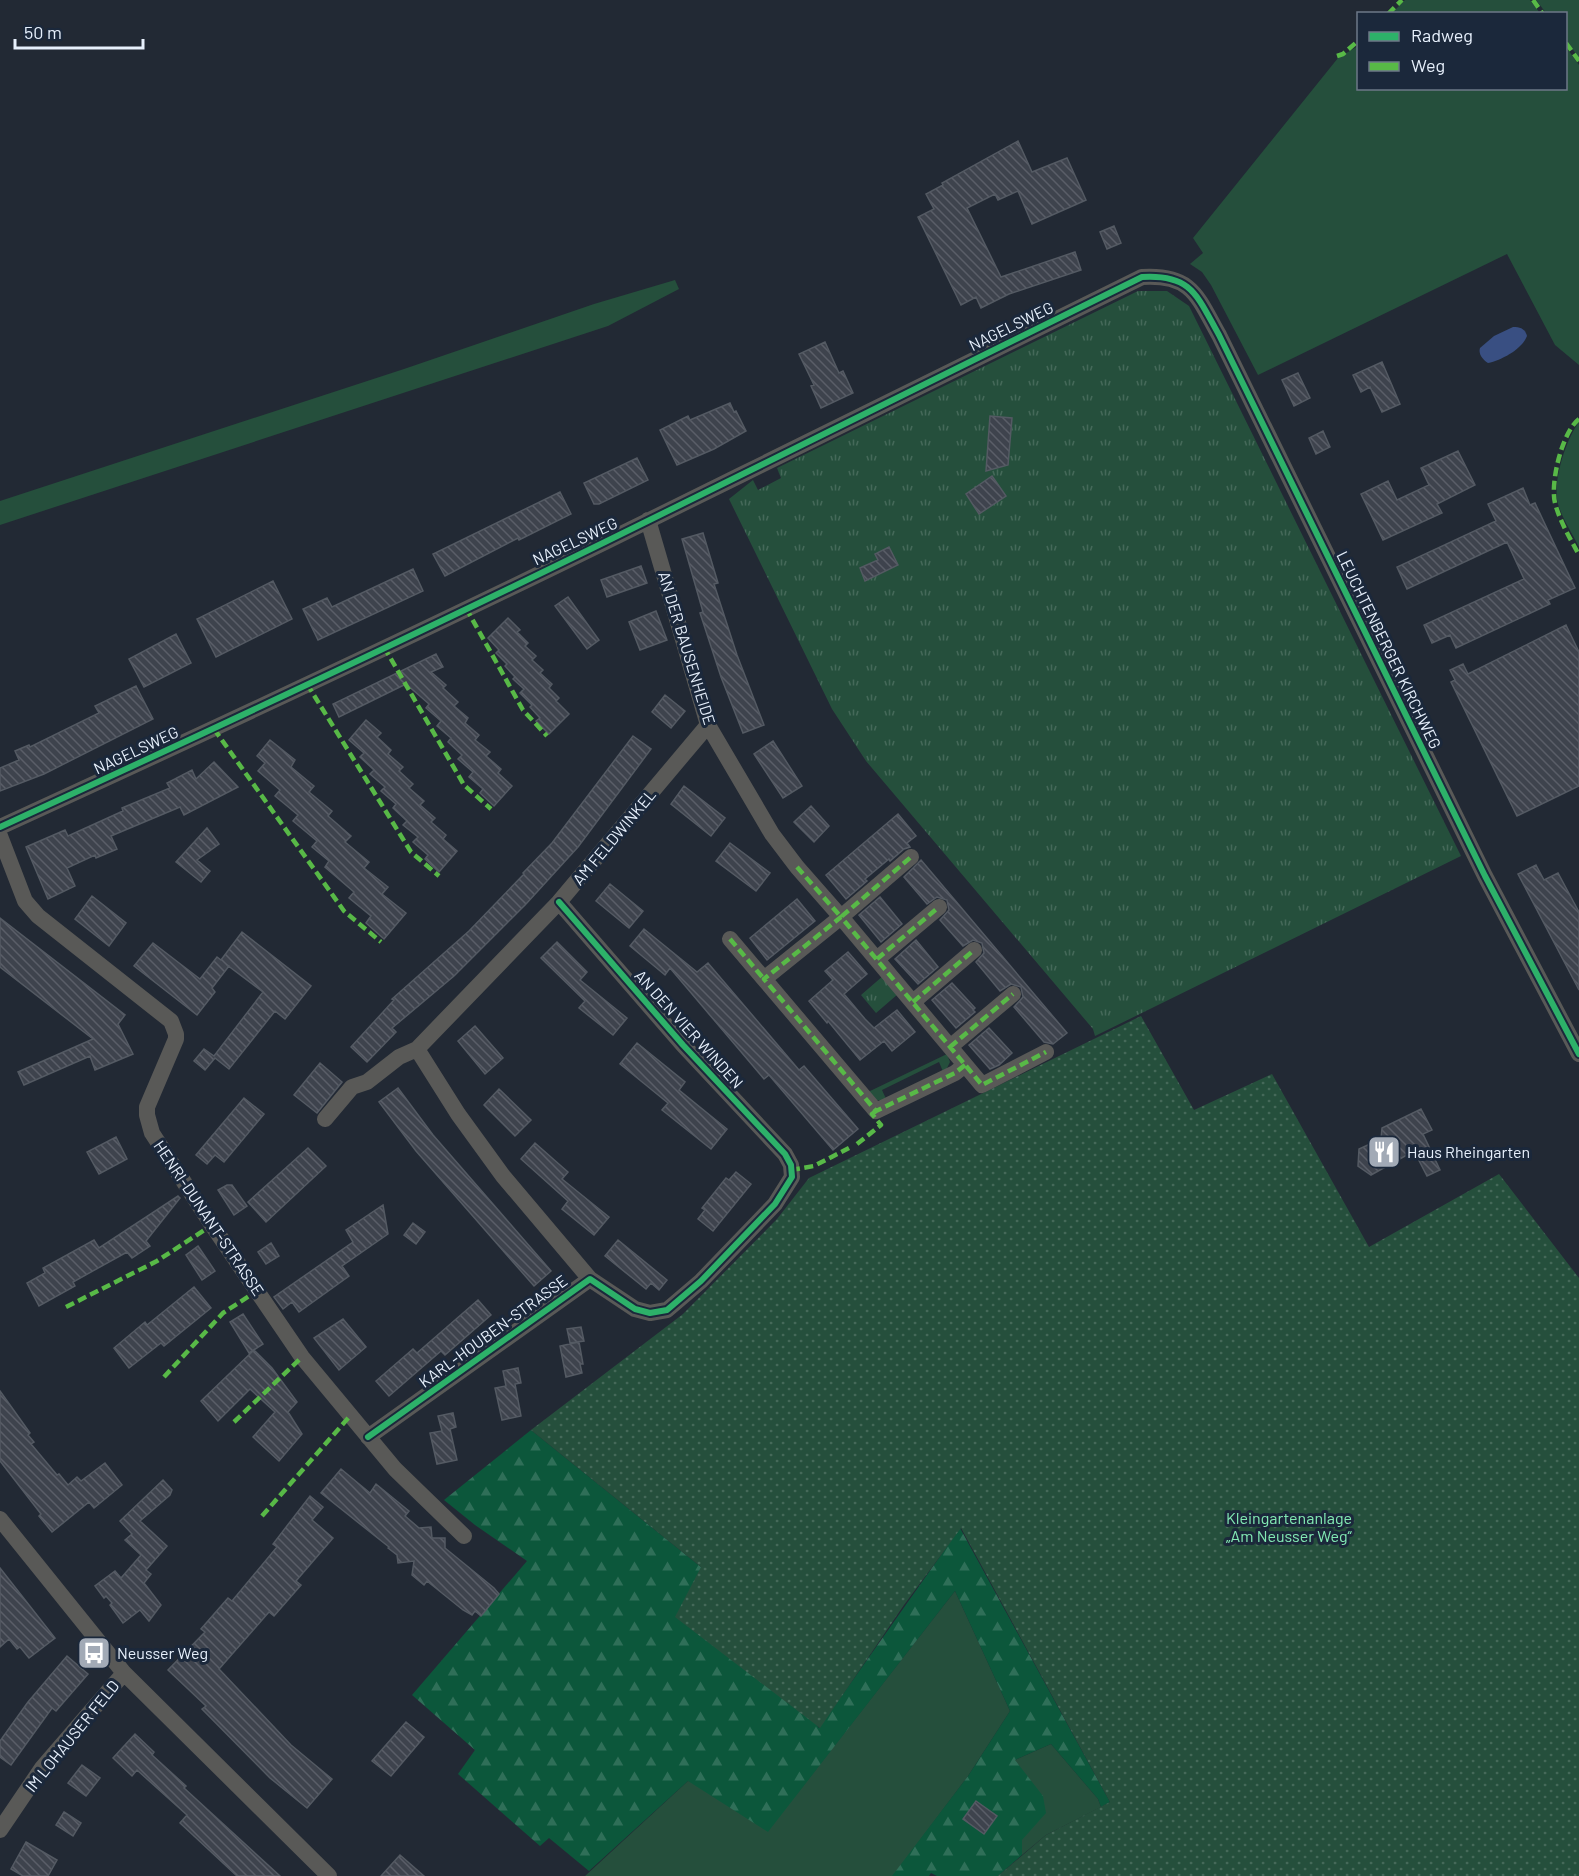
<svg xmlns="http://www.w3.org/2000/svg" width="1579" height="1876" viewBox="0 0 1579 1876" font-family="Barlow,sans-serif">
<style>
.grass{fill:#254f3c}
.forest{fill:url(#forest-firs)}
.park{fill:url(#park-tufts)}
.garden{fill:url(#garden-dots)}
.water{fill:#394f82}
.building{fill:url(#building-back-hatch);stroke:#545a63;stroke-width:1.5}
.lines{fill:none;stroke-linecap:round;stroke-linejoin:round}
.street{stroke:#595957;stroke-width:16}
.quiet{stroke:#58b947;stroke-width:4.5;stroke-dasharray:9 4.5;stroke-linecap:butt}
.cycleway-casing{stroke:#1b283b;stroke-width:10}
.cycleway{stroke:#2db169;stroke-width:6}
.labels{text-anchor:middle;stroke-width:6;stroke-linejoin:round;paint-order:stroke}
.street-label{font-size:16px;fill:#e7f0fc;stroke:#1b283b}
.poi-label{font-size:16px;fill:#e7f0fc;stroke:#1b283b;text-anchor:start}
.park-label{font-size:16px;fill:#83eab4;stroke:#1b283b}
</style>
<defs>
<pattern id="forest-firs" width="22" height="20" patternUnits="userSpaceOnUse" patternTransform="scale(1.5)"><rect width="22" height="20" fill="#0c573b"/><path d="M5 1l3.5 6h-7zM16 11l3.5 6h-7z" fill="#2f6f58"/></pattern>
<pattern id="park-tufts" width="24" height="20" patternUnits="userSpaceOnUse" patternTransform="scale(1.5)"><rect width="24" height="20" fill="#254f3c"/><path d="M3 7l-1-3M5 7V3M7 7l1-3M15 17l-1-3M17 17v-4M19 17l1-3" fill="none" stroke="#456959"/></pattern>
<pattern id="garden-dots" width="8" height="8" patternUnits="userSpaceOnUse" patternTransform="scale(1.5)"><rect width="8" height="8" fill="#254f3c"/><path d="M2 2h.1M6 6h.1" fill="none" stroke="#456959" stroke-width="1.8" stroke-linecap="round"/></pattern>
<pattern id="building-back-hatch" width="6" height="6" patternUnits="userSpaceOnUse" patternTransform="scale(1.5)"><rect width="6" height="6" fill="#3e434d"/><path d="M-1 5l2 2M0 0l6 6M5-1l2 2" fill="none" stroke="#5a5e68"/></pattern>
</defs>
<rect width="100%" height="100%" fill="#222934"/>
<path class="grass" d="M 1405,0 L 1530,0 L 1540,13 L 1392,13 Z
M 1536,0 L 1579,0 L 1579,58 L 1566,40 L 1566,14 L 1546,13 Z
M 1358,46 L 1358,88 L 1566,88 L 1566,47 L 1579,65 L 1579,365 L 1555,345 L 1507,254 L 1258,375 L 1211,285 L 1202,272 L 1190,264 L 1203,253 L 1193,238 L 1338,58 Z
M 675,280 L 679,289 L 608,326 L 0,525 L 0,501 L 404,369 L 594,304 Z
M 1579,422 L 1579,547 C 1572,533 1562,518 1558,504 C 1552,482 1566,439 1579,422 Z
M 947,1054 L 950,1062 L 944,1074 L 939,1062 L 882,1090 L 887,1101 L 875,1100 L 868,1092 Z
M 955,1591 L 1010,1711 L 968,1776 L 893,1876 L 585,1876 L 688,1781 L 796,1795 Z
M 1051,1744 L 1098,1799 L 1101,1807 L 1046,1835 L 1022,1855 L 1015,1760 Z"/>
<path class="forest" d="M 531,1430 L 701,1567 L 819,1728 L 960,1528 L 1110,1802 L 1101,1807 L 1098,1799 L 1051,1744 L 1015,1760 L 1043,1796 L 1046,1813 L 1022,1840 L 1022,1855 L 998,1876 L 937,1876 L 931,1873 L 929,1876 L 892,1876 L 968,1776 L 1010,1711 L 955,1591 L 768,1832 L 688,1781 L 589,1871 L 549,1838 L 540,1846 L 458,1774 L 475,1750 L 412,1695 L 527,1561 L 475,1525 L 444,1500 Z"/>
<path class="park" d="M 1138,291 L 1167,291 L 1189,306 L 1461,856 L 1095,1036 L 1093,1029 L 866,761 L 832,709 L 729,499 L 753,480 L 758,490 L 781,478 L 777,468 Z
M 883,976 L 898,994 L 876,1013 L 861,995 Z"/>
<path class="garden" d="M 1141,1016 L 1194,1110 L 1272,1074 L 1369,1247 L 1499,1174 L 1579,1278 L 1579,1876 L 998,1876 L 1046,1835 L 1110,1802 L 961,1528 L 904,1605 L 820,1728 L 675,1617 L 701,1567 L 531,1430 L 683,1314 L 777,1219 L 809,1178 Z"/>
<path class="water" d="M 1513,327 C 1521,327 1525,329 1527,336 C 1522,349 1502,360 1488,363 C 1483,360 1478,354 1480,348 L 1494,336 Z"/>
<path class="building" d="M 1018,141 L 1032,172 L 1067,158 L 1086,200 L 1032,224 L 1018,191 L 998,200 L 995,194 L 967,208 L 1001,277 L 1075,252 L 1081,270 L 1009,294 L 981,308 L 976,297 L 961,305 L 918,217 L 934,209 L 926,194 L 943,185 L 942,183 Z
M 1114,226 L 1121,243 L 1107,249 L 1100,232 Z
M 825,342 L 839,373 L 843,371 L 853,393 L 821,408 L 811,386 L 814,385 L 799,354 Z
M 1382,362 L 1400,404 L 1382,412 L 1370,387 L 1361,392 L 1353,375 Z
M 1298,373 L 1310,398 L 1294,406 L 1282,380 Z
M 730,403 L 734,412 L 736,411 L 746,431 L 714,449 L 677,465 L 660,430 L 688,416 L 690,420 Z
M 990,416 L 1012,418 L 1008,465 L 986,471 Z
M 1323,431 L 1330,447 L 1316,454 L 1309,438 Z
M 1458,451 L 1475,485 L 1437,504 L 1442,513 L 1383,540 L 1361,494 L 1388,481 L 1397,500 L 1429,485 L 1421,468 Z
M 637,458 L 648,480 L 599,504 L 594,504 L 584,483 Z
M 992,476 L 1006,496 L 979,514 L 966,494 Z
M 1523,488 L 1530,505 L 1535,503 L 1575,588 L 1548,600 L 1550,604 L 1456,648 L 1450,635 L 1432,643 L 1424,625 L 1524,579 L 1507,542 L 1407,589 L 1397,567 L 1496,521 L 1488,504 Z
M 560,492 L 571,514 L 519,540 L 518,538 L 445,576 L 433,554 Z
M 703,533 L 718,583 L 714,584 L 737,655 L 764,725 L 743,733 L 721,677 L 700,613 L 703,612 L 682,539 Z
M 889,547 L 898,565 L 865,581 L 860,568 L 878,560 L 875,554 Z
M 641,566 L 647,583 L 607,597 L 601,580 Z
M 413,569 L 423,591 L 318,640 L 303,609 L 327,598 L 332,607 Z
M 273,581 L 292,619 L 216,657 L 197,619 Z
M 568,597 L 599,640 L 587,649 L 555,606 Z
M 656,611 L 667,640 L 640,650 L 629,622 Z
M 508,618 L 520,630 L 517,632 L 528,643 L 525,646 L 536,656 L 532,660 L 543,670 L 540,673 L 552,684 L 549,688 L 559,698 L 556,701 L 569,714 L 549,734 L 536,721 L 540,718 L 530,707 L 532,705 L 520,693 L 524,689 L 513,679 L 515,677 L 505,666 L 507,664 L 496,653 L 499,650 L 488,638 Z
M 1566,625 L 1579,652 L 1579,786 L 1517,816 L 1451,682 L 1455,680 L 1450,670 L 1463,664 L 1468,674 Z
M 176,634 L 191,663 L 144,687 L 129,659 Z
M 436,654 L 443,667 L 431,672 L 446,685 L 443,688 L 458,702 L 454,706 L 468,718 L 465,723 L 479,735 L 475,740 L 490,752 L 486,756 L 501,769 L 498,773 L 512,786 L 494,806 L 480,793 L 483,789 L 469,777 L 473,772 L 458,759 L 462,755 L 448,742 L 451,738 L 437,726 L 441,721 L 426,708 L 429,704 L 406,684 L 339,717 L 333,704 Z
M 136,686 L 153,719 L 44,774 L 0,791 L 0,768 L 19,760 L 15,751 L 29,745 L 30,747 L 99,713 L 95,706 Z
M 665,695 L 685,711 L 671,728 L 652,712 Z
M 366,720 L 381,733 L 377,737 L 391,750 L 388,754 L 403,767 L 399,771 L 413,784 L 409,788 L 424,801 L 420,805 L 435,818 L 431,822 L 446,835 L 443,839 L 457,851 L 439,872 L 425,859 L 428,855 L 413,842 L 418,837 L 403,825 L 407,821 L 393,808 L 396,804 L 381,791 L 385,787 L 370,774 L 374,770 L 360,757 L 364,753 L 349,740 Z
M 633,736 L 651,749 L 578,847 L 526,904 L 454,976 L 392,1028 L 396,1032 L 367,1062 L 351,1047 L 394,1000 L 392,999 L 469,931 L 524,874 L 523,873 L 552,843 Z
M 270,740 L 295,760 L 291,767 L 314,786 L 309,792 L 332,811 L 328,816 L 351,836 L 345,842 L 369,862 L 364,868 L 388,887 L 382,894 L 406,913 L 384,939 L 366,923 L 371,916 L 349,898 L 354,892 L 325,867 L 329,861 L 312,847 L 317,841 L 293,821 L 298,815 L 275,796 L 280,790 L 258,771 L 265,763 L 257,756 Z
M 773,741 L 802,786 L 783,798 L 754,754 Z
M 214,762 L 238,787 L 184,815 L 180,807 L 111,836 L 117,849 L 96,858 L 95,855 L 67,868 L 75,886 L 48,899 L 26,847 L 65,830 L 68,836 L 123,811 L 122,808 L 170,788 L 167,783 L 192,770 L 196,779 Z
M 684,786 L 725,818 L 711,836 L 671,804 Z
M 811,806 L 829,826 L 814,842 L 794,822 Z
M 898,814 L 916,836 L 907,843 L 910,847 L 904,849 L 890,861 L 889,859 L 865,879 L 867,881 L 846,899 L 826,875 Z
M 207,828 L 219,844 L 197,860 L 210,871 L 201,882 L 176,862 Z
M 730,843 L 770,873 L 756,891 L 716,861 Z
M 921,860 L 1067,1033 L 1053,1044 L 1044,1042 L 1014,1007 L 1023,997 L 1021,987 L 1011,984 L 1000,991 L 976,962 L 984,953 L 982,943 L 973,940 L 963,946 L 940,920 L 949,910 L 947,900 L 937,897 L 927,904 L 904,877 Z
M 1536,865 L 1544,880 L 1558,873 L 1579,912 L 1579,990 L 1518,874 Z
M 610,884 L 643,911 L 629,928 L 596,901 Z
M 92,896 L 126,923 L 109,946 L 75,919 Z
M 880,897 L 902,924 L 881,942 L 859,915 Z
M 797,899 L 815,921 L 767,960 L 750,938 Z
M 0,918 L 125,1015 L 118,1024 L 133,1054 L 95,1070 L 90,1056 L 24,1085 L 18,1072 L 93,1039 L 0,967 Z
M 644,929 L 697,972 L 708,963 L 799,1070 L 804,1066 L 858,1129 L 833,1150 L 769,1075 L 764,1079 L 670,968 L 665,975 L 630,946 Z
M 242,932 L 311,986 L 285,1019 L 275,1011 L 229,1069 L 215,1058 L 205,1070 L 194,1061 L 204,1049 L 214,1056 L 263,992 L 227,965 L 229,966 L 212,988 L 215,992 L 197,1015 L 134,966 L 153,943 L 200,979 L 217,957 L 221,960 Z
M 916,940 L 938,967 L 918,984 L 895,959 Z
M 557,942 L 587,972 L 580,980 L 627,1018 L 613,1035 L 579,1008 L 585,1001 L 541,958 Z
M 848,952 L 867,974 L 844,994 L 865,1019 L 874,1028 L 897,1010 L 915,1032 L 892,1051 L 884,1041 L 860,1060 L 828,1021 L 827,1023 L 809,1001 L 833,980 L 825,971 Z
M 952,983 L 975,1008 L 973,1010 L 975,1012 L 956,1028 L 932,1000 Z
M 475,1026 L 503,1058 L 485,1074 L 458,1041 Z
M 989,1028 L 1012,1053 L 999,1065 L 990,1069 L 969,1045 Z
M 637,1043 L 685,1082 L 679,1090 L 727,1129 L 711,1149 L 662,1110 L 668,1103 L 620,1064 Z
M 320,1063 L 342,1082 L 317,1113 L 294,1095 Z
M 398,1088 L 433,1135 L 551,1271 L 534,1286 L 416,1151 L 379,1102 Z
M 499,1089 L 531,1120 L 515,1136 L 484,1105 Z
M 244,1098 L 264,1114 L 224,1162 L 215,1155 L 207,1164 L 196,1155 Z
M 1421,1109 L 1432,1130 L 1423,1134 L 1440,1170 L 1427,1176 L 1414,1151 L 1371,1175 L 1358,1166 L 1359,1149 L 1381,1139 L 1382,1128 Z
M 116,1137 L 127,1159 L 99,1174 L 87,1152 Z
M 535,1143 L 568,1172 L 562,1179 L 609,1217 L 594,1235 L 562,1209 L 568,1201 L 521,1159 Z
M 308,1148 L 326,1166 L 266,1222 L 248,1202 Z
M 736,1172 L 751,1184 L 713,1231 L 698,1219 L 705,1210 L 702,1208 L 726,1178 L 729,1180 Z
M 227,1185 L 232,1185 L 247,1206 L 234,1215 L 218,1190 Z
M 178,1196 L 180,1198 L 146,1241 L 150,1246 L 132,1258 L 127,1252 L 73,1282 L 75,1286 L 39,1306 L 27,1283 L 45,1273 L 43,1268 L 94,1240 L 99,1248 Z
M 383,1205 L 388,1234 L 342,1266 L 349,1276 L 299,1312 L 292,1302 L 283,1309 L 274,1297 L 353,1242 L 346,1230 Z
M 413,1223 L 425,1232 L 416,1244 L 404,1235 Z
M 618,1240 L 667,1280 L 659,1290 L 651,1283 L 646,1289 L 605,1256 Z
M 271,1243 L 279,1256 L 266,1264 L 258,1252 Z
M 198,1246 L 215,1271 L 202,1280 L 186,1255 Z
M 194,1287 L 211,1308 L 164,1346 L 161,1343 L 129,1368 L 114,1348 L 145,1322 L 147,1325 Z
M 478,1300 L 491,1315 L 445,1355 L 441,1351 L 389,1396 L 376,1381 L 413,1349 L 417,1353 Z
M 243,1314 L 263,1344 L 249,1353 L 230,1322 Z
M 343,1319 L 366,1347 L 339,1370 L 314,1338 Z
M 581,1327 L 584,1341 L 570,1343 L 567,1329 Z
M 579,1342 L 583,1364 L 580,1364 L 582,1373 L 566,1377 L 560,1346 Z
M 254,1350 L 272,1368 L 297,1402 L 288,1412 L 302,1434 L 279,1461 L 253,1437 L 275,1412 L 250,1389 L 218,1421 L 201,1401 Z
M 518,1368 L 521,1383 L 515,1384 L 521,1416 L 502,1420 L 495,1388 L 506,1386 L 503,1371 Z
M 0,1391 L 30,1433 L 28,1435 L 34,1442 L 31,1444 L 57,1475 L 59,1474 L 68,1485 L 77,1477 L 81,1481 L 105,1463 L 122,1485 L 94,1508 L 89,1502 L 52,1532 L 39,1516 L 41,1514 L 0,1461 Z
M 453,1413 L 456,1427 L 450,1429 L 457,1460 L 437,1464 L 430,1433 L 442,1431 L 438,1416 Z
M 341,1469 L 370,1493 L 376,1484 L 409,1511 L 405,1516 L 419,1528 L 431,1527 L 432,1538 L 445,1538 L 445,1548 L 494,1588 L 499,1594 L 481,1616 L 475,1611 L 472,1615 L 463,1610 L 427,1581 L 424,1585 L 412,1575 L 414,1561 L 398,1563 L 397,1555 L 388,1548 L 389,1547 L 321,1493 Z
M 163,1480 L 172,1490 L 170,1495 L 140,1521 L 167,1546 L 146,1570 L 151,1574 L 144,1583 L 161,1605 L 149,1621 L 140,1610 L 123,1623 L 110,1605 L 112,1603 L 106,1596 L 104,1598 L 95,1586 L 115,1571 L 121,1578 L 141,1555 L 125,1540 L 132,1534 L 120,1521 Z
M 310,1496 L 323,1507 L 312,1520 L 333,1538 L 296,1581 L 301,1585 L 274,1616 L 269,1612 L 219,1669 L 291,1745 L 332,1779 L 307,1808 L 270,1778 L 202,1709 L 206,1706 L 168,1670 L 205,1632 L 201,1629 L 228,1598 L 232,1601 L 277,1547 L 273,1544 Z
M 0,1568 L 55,1638 L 29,1658 L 20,1647 L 17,1649 L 9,1639 L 0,1647 Z
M 67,1656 L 88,1674 L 56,1711 L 52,1708 L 11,1765 L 0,1757 L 0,1741 L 28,1702 Z
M 406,1722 L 424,1737 L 391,1776 L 372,1761 Z
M 135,1734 L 154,1752 L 152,1755 L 186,1786 L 184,1788 L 280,1876 L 237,1876 L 180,1823 L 187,1815 L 137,1770 L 132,1776 L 113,1758 Z
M 82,1765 L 100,1778 L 86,1796 L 68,1783 Z
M 976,1801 L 997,1816 L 984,1834 L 963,1819 Z
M 64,1812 L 81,1823 L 73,1836 L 56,1825 Z
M 26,1842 L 57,1860 L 48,1876 L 23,1876 L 11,1869 Z
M 400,1855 L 424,1876 L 381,1876 Z"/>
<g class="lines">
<path class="street" d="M 648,520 L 708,725 L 772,834 L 797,867 L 841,917 L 911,857
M 0,827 C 203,734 405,640 605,542 C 784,454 962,365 1142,277 C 1192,274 1197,296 1219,335 L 1485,876 L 1579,1054
M 0,836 L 25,901 L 38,916 L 171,1021 L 176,1034 L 176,1039 L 147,1107 L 147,1115 L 152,1133 L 212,1225 L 302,1357 L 395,1469 L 464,1536
M 730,939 L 764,979
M 877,959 L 939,907
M 913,1002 L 974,950
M 950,1047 L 1013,994
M 965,1065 L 955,1073 L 876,1111 L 764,979 L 841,917 L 982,1085 L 1046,1052
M 325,1119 L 352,1087 L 367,1082 L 399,1057 L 417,1049
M 590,1279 L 503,1176 L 458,1114 L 417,1049 L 559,902 L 708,725
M 368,1437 L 590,1279 L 635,1309 L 650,1313 L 667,1310 L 701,1281 L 775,1204 L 792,1177 L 791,1165 L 785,1154 L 683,1045 L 559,902
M 0,1519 L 124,1673 L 329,1876
M 0,1830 L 42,1768 L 124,1673"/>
<path class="quiet" d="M 1533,0 L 1543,14
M 1388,14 L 1402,0
M 1566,43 L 1579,61
M 1337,56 L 1343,54 L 1358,41
M 1579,419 C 1562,432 1550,483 1555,503 C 1560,522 1570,538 1579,555
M 466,608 L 523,710 L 547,736
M 384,647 L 464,785 L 491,809
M 307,684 L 411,852 L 439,876
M 214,729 L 344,911 L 381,942
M 797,867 L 841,917 L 911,857
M 730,939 L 764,979
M 877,959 L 939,907
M 913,1002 L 974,950
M 950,1047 L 1013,994
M 965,1065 L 955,1073 L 876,1111 L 764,979 L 841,917 L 982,1085 L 1046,1052
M 857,1144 L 881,1125 L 872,1114 L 876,1111
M 791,1170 L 814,1166 L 849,1148
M 66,1307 L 157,1261 L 212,1225
M 164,1377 L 223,1313 L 257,1291
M 234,1422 L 302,1357
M 262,1516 L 350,1416"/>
<g class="cycleway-casing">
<path id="cycleway" d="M 0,827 C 203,734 405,640 605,542 C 784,454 962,365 1142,277 C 1192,274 1197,296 1219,335 L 1485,876 L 1579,1054
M 368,1437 L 590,1279 L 635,1309 L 650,1313 L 667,1310 L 701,1281 L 775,1204 L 792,1177 L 791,1165 L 785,1154 L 683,1045 L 559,902"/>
</g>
<use href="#cycleway" class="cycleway"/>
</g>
<defs>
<g id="restaurant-square" transform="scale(1.725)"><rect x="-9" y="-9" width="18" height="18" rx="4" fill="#a2aab6" stroke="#1b283b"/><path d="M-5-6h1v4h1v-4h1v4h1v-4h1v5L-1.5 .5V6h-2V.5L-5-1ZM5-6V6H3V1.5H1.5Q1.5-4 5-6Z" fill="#fff"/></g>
<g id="bus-square" transform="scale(1.725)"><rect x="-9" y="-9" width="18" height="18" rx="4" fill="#a2aab6" stroke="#1b283b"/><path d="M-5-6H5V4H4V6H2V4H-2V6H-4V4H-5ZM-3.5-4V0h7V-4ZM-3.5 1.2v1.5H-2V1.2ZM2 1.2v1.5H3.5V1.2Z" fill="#fff"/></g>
</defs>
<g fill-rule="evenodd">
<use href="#restaurant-square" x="1384" y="1152"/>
<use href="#bus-square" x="94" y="1653"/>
</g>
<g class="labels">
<g class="street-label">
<text transform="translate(1011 326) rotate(-26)" y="6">NAGELSWEG</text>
<text transform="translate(575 541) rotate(-25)" y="6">NAGELSWEG</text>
<text transform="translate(687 648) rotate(73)" y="6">AN DER BAUSENHEIDE</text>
<text transform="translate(1389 650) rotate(64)" y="6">LEUCHTENBERGER KIRCHWEG</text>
<text transform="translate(136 750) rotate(-25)" y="6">NAGELSWEG</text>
<text transform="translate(614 837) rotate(-50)" y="6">AM FELDWINKEL</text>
<text transform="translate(689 1029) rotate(48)" y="6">AN DEN VIER WINDEN</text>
<text transform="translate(209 1218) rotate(56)" y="6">HENRI-DUNANT-STRASSE</text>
<text transform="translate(493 1331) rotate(-36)" y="6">KARL-HOUBEN-STRASSE</text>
<text transform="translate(72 1736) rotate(-51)" y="6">IM LOHAUSER FELD</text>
</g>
<g class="poi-label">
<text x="1407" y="1158">Haus Rheingarten</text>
<text x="117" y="1659">Neusser Weg</text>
</g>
<g class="park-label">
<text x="1289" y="1524">Kleingartenanlage<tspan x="1289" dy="18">„Am Neusser Weg“</tspan></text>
</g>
</g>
<rect x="1357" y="12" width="210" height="78" fill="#1b283b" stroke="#6d7888" stroke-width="1.5"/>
<rect x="1369" y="32" width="30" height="9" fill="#2db169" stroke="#6d7888" stroke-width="1.5"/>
<text x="1411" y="42" font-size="18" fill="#e7f0fc">Radweg</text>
<rect x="1369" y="62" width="30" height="9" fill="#58b947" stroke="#6d7888" stroke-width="1.5"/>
<text x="1411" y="72" font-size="18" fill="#e7f0fc">Weg</text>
<path d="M15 39v9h128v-9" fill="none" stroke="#e7f0fc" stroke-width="3"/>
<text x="24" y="39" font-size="18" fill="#e7f0fc" stroke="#1b283b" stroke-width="4.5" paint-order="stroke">50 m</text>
</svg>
